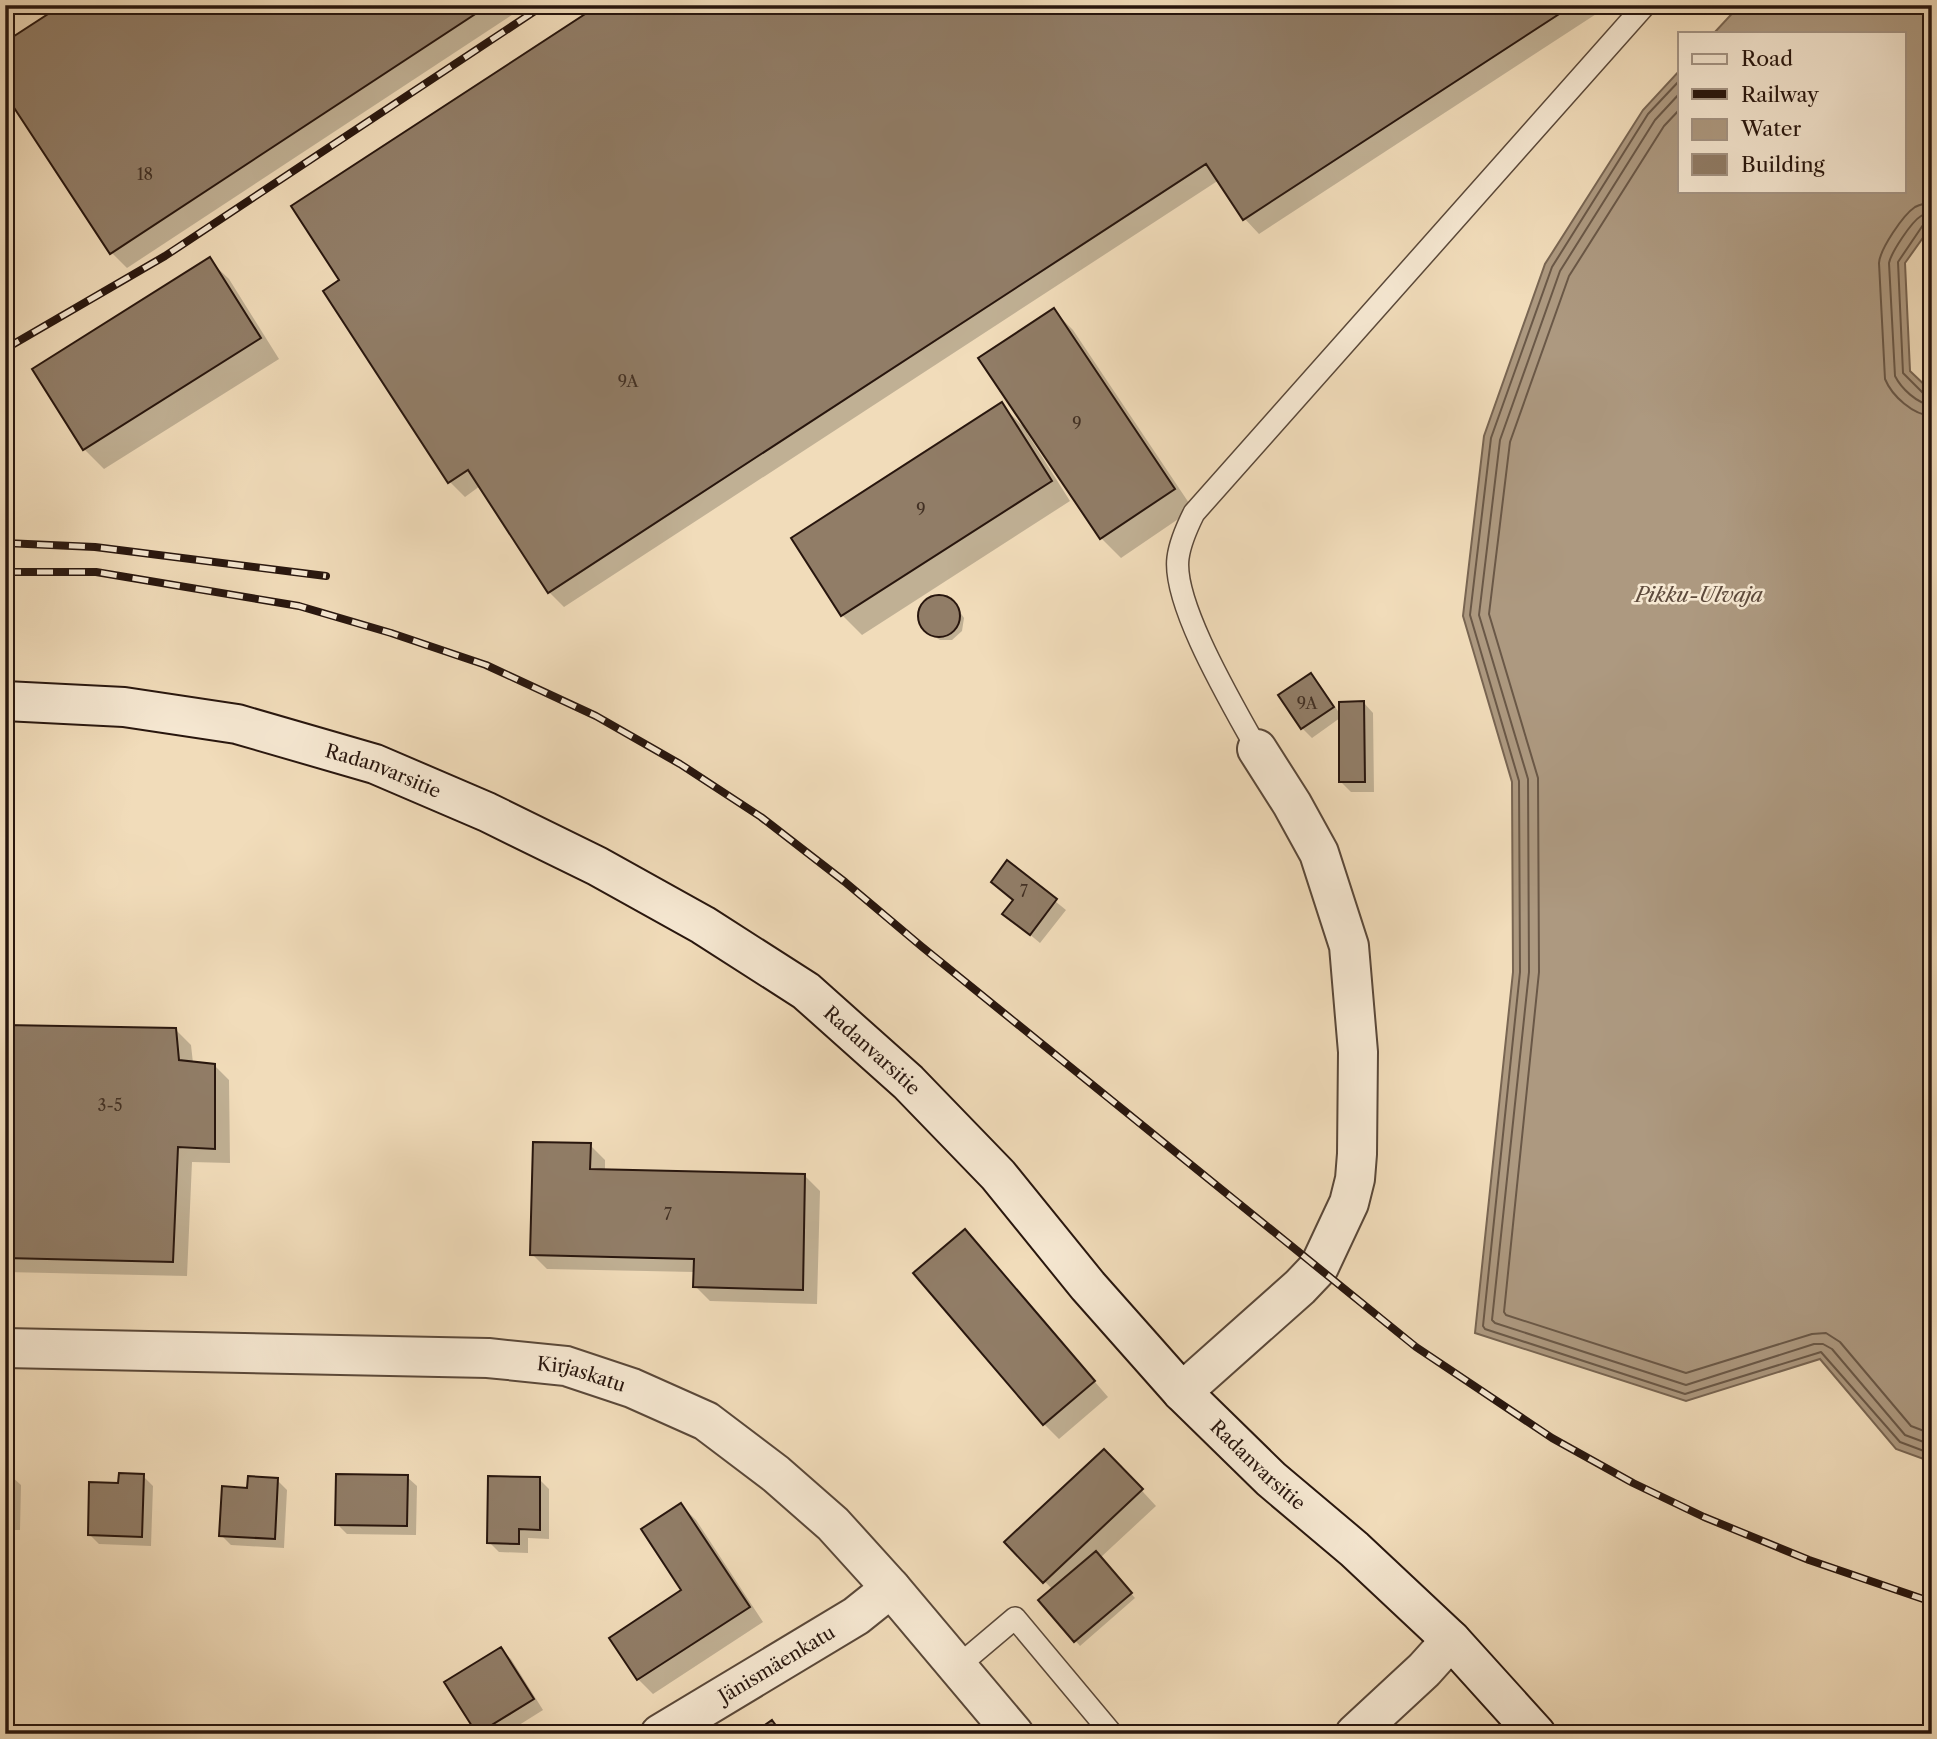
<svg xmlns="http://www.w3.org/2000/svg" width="1937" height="1739" viewBox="0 0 1937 1739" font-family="'Libre Caslon Text',serif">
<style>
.water{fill:#ad9980;stroke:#786552;stroke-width:2}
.shadow{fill:#0003}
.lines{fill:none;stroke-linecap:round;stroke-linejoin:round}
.shore{stroke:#6a5847;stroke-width:2}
.building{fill:#917d67;stroke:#28160e;stroke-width:2}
.lane-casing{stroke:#5a4839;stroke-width:24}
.street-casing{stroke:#5a4839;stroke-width:42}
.secondary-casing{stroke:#28160e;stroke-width:42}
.lane{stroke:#f6e8d2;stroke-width:21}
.street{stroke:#f6e8d2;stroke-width:38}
.secondary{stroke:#f6e8d2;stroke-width:38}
.rail-casing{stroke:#28160e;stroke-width:8}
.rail{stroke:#f6e8d2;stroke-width:5;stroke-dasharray:16;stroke-linecap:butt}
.labels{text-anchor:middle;stroke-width:5;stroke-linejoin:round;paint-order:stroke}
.number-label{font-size:16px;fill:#423024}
.street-label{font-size:19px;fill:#28160e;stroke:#f6e8d2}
.water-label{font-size:21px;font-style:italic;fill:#5d4a3c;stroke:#f6e8d2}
</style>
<rect width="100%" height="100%" fill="#f1dcba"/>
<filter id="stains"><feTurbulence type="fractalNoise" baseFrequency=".00286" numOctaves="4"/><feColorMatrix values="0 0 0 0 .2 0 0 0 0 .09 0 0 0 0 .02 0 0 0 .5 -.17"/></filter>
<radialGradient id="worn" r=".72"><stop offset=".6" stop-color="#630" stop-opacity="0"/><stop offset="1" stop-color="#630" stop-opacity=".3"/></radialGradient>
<path class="water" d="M 1740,5 L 1932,5 L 1932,225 L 1905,263 L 1910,371 L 1932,392 L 1932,1462 L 1896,1449 L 1820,1359 L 1686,1401 L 1475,1333 L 1513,972 L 1512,782 L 1463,616 L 1484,436 L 1545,264 L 1643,110 L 1680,70 L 1680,191 L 1904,191 L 1904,33 L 1714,33 Z"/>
<path class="shadow" d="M 65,5 L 527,5 L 127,268 L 112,253 Z
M 603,5 L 1610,5 L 1259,234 L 1245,219 L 1219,180 L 564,607 L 549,592 L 480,486 L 465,497 L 450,482 Z
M 209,260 L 229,279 L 279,359 L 104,469 L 84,449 Z
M 1053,310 L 1073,330 L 1193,509 L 1121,558 L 1101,538 L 1029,431 L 1027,433 L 1070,501 L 862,635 L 842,615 L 1001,405 L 1026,429 L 1027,428 Z
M 939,597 L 945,598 L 956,606 L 964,618 L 962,631 L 952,640 L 940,640 L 930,634 L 921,624 L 921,611 L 927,601 Z
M 1310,675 L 1320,685 L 1340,714 L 1364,703 L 1373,713 L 1374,792 L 1351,792 L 1341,782 L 1340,718 L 1312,738 L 1302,728 Z
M 1008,863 L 1066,910 L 1040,943 L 1005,914 L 1014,901 L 993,882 Z
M 5,1027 L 176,1030 L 191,1045 L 193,1063 L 214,1065 L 229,1080 L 230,1163 L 192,1162 L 187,1276 L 5,1272 Z
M 590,1145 L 605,1160 L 605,1171 L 805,1176 L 820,1191 L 817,1304 L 710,1301 L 695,1286 L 695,1272 L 547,1269 L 532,1254 Z
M 965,1231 L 1108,1397 L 1059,1439 L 1044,1424 Z
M 1119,1466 L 1156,1506 L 1100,1558 L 1135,1598 L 1080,1646 L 1041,1601 L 1053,1590 L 1007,1542 Z
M 5,1475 L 11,1476 L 21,1485 L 20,1530 L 5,1530 Z
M 143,1476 L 153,1486 L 151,1546 L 99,1544 L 89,1534 Z
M 407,1477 L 417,1486 L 416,1535 L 347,1534 L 337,1524 Z
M 539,1479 L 549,1489 L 549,1539 L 528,1538 L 528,1553 L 499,1552 L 489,1542 Z
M 277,1480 L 287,1490 L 284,1548 L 231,1545 L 221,1535 L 249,1489 Z
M 681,1505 L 696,1520 L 763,1622 L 653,1694 L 638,1679 L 684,1591 Z
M 501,1649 L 511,1659 L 543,1710 L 505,1734 L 479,1734 L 447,1683 Z"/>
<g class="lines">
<path class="shore" d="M 1680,80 L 1648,114 L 1552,267 L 1491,438 L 1470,615 L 1519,781 L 1520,972 L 1483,1326 L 1485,1329 L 1685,1394 L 1821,1352 L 1900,1442 L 1932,1454
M 1680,93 L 1655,120 L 1560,271 L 1500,440 L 1479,615 L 1528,779 L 1529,972 L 1492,1320 L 1495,1323 L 1686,1385 L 1814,1344 L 1823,1344 L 1832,1349 L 1905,1435 L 1932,1445
M 1680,109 L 1664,126 L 1569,276 L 1510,442 L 1489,614 L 1538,778 L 1539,972 L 1504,1312 L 1506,1315 L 1686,1373 L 1812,1334 L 1826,1333 L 1840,1342 L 1911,1426 L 1932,1434
M 1932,203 C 1926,203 1921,204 1915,207 C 1903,215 1880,249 1879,263 L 1885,379 C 1892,396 1913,415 1932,416
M 1932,213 C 1927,214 1925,213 1921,216 C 1911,222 1891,253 1889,263 L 1895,376 C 1901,388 1917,404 1932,405
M 1932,222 L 1923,225 L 1898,262 L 1903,373 L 1924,394 L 1932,396"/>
</g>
<path class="building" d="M 62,5 L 489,5 L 110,254 L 5,94 L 5,42 Z
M 599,5 L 1573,5 L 1243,220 L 1206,164 L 548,593 L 468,470 L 448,483 L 323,291 L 339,280 L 291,206 Z
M 210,257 L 261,338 L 83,450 L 32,369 Z
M 1054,308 L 1175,489 L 1100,539 L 978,358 Z
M 1002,402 L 1052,481 L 841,616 L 791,538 Z
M918 616a21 21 0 1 1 42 0a21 21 0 1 1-42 0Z
M 1311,673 L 1334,707 L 1301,729 L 1278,695 Z
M 1364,701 L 1365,782 L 1339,782 L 1339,702 Z
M 1007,860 L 1057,899 L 1030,935 L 1002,914 L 1013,900 L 991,882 Z
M 5,1025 L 176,1028 L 179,1060 L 215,1064 L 215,1149 L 178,1147 L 173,1262 L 5,1258 Z
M 533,1142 L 591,1143 L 590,1169 L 805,1174 L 803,1290 L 693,1287 L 694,1259 L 530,1255 Z
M 965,1229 L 1095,1381 L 1043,1425 L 913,1273 Z
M 1104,1449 L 1143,1489 L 1043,1583 L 1004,1542 Z
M 119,1473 L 144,1474 L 142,1537 L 88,1535 L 89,1482 L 118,1483 Z
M 5,1474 L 12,1474 L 11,1521 L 5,1521 Z
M 336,1474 L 408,1475 L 407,1526 L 335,1525 Z
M 248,1476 L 278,1478 L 275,1539 L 219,1536 L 222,1486 L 247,1488 Z
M 488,1476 L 540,1477 L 540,1530 L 519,1529 L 519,1544 L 487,1543 Z
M 681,1503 L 750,1607 L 637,1680 L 609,1638 L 681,1590 L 641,1529 Z
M 1096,1551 L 1132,1593 L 1074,1642 L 1038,1600 Z
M 501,1647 L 534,1699 L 477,1734 L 444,1682 Z
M 772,1720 L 782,1734 L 752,1734 Z"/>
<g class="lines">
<g class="lane-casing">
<path id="lane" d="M 1257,749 C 1234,707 1172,604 1178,558 C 1180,542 1187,527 1194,513 L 1645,5
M 957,1667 L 1015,1618 L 1112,1734"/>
</g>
<g class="street-casing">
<g id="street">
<path id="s1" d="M 5,1348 L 488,1358 L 566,1366 L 632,1388 L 706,1421 L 776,1474 L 833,1524 L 891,1588 L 1014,1734"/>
<path d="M 1182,1392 L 1300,1287 L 1319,1267 L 1349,1203 L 1355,1179 L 1357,1154 L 1358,1052 L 1349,946 L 1319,853 L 1292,804 L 1257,749"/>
<path id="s2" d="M 660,1734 L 856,1616 L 891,1588"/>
<path d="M 1355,1734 L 1424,1670 L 1451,1640"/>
</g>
</g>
<g class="secondary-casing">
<g id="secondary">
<path id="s3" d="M 5,701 L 124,707 L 237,724 L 375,764 L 487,812 L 597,866 L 703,925 L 806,991 L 908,1082 L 998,1175 L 1088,1286 L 1182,1392 L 1271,1479 L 1354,1549 L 1451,1640 L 1536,1734"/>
</g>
</g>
<use href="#lane" class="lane"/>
<use href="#street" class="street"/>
<use href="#secondary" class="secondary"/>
<g class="rail-casing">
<path id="rail" d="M 5,349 L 165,256 L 544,5
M 5,543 L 95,547 L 326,576
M 5,572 L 96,572 L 299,606 L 391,633 L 486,665 L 596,716 L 680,764 L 761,817 L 845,882 L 921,946 L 1416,1347 L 1552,1438 L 1633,1483 L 1704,1517 L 1809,1560 L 1932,1602"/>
</g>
<use href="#rail" class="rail"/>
</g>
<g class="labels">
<g class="number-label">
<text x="145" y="180">18</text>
<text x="628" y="387">9A</text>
<text x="1077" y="429">9</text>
<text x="921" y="515">9</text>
<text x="1307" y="709">9A</text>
<text x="1024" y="897">7</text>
<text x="110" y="1111">3-5</text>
<text x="668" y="1220">7</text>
</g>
<g class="street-label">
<text dy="7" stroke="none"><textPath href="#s3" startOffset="387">Radanvarsitie</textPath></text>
<text dy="7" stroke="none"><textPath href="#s3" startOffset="954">Radanvarsitie</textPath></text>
<text dy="7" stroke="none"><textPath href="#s1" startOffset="578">Kirjaskatu</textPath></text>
<text dy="7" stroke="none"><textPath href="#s3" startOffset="1521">Radanvarsitie</textPath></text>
<text dy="7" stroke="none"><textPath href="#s2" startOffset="136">Jänismäenkatu</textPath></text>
</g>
<g class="water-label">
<text x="1699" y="602">Pikku-Ulvaja</text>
</g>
</g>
<rect width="1937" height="1739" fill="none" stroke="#f1dcba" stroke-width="28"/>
<rect x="7" y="7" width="1923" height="1725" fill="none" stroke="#28160e" stroke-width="3.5"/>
<rect x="14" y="14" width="1909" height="1711" fill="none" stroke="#28160e" stroke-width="2"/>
<rect x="1678" y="32" width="228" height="161" fill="#f6e8d2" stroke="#a49484" stroke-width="2"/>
<rect x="1692" y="54" width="35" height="10" fill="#f6e8d2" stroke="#a49484" stroke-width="2"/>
<text x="1741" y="66" font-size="21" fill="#28160e">Road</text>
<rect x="1692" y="89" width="35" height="10" fill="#28160e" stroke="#a49484" stroke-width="2"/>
<text x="1741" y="102" font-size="21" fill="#28160e">Railway</text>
<rect x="1692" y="119" width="35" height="21" fill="#ad9980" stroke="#a49484" stroke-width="2"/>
<text x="1741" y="136" font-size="21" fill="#28160e">Water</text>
<rect x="1692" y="154" width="35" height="21" fill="#917d67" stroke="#a49484" stroke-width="2"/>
<text x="1741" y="172" font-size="21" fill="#28160e">Building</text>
<rect width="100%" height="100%" filter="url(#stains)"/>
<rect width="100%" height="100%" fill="url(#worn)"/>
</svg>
